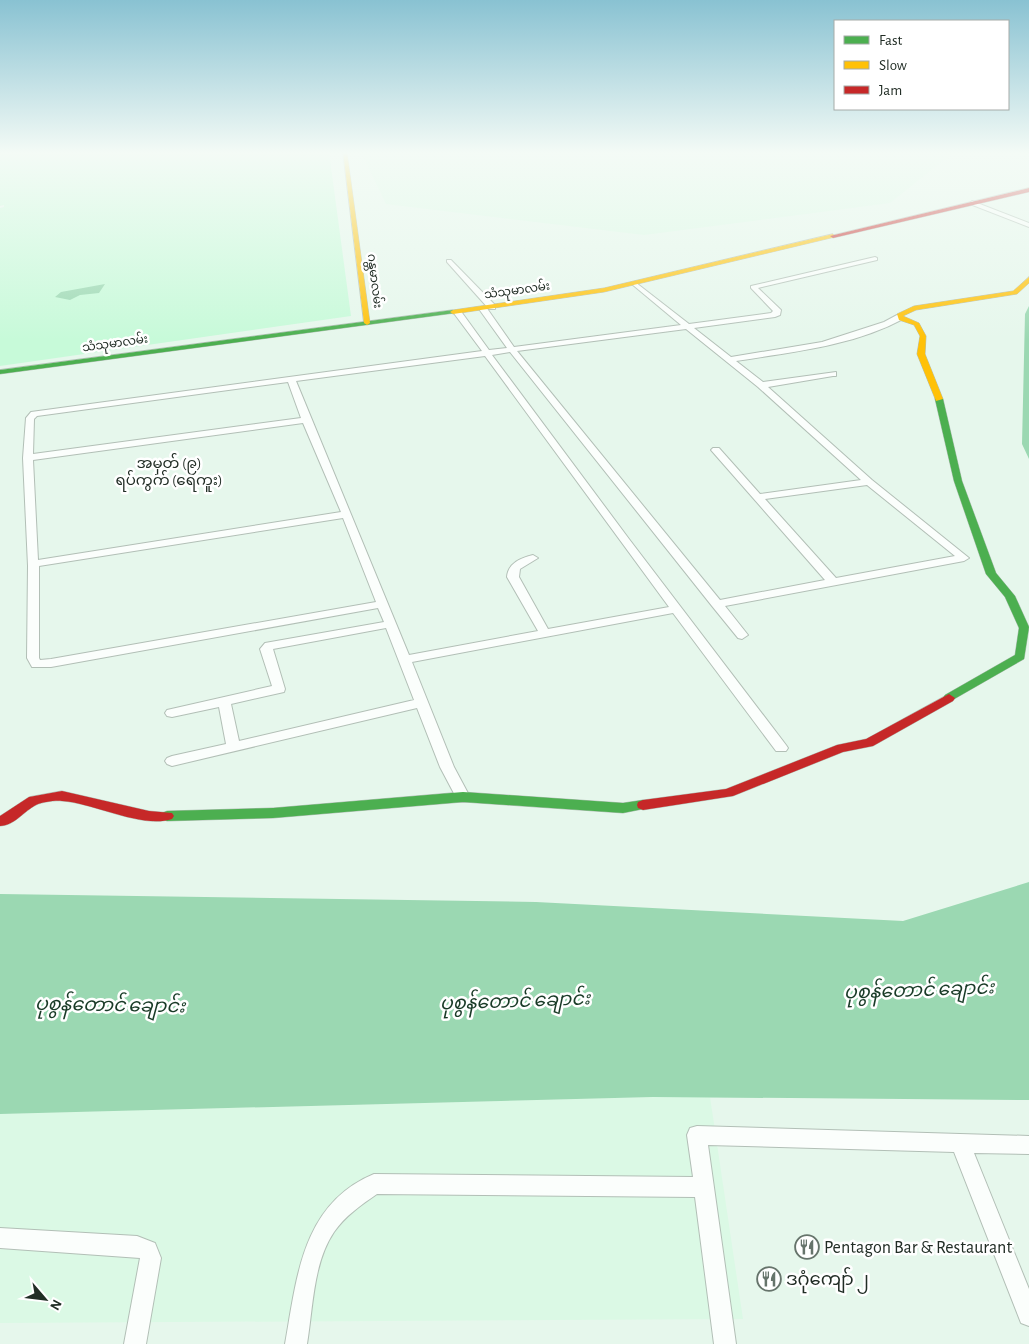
<svg xmlns="http://www.w3.org/2000/svg" width="1029" height="1344" viewBox="0 0 1029 1344" font-family="'Alegreya Sans','Noto Sans Myanmar',sans-serif">
<style>
.built{fill:#dbf9e5}
.green{fill:#c7fad9}
.water{fill:#9bd8b2}
.lines{fill:none;stroke-linecap:round;stroke-linejoin:round}
.street-casing{stroke:#b2bfb6;stroke-width:2}
.fast-casing{stroke:#b2bfb6;stroke-width:1}
.slow-casing{stroke:#b2bfb6;stroke-width:1}
.jam-casing{stroke:#b2bfb6;stroke-width:1}
.street{fill:#fbfefc;fill-rule:evenodd}
.fast{fill:#4caf50;fill-rule:evenodd}
.slow{fill:#ffc107;fill-rule:evenodd}
.jam{fill:#c62828;fill-rule:evenodd}
.labels{text-anchor:middle;stroke-width:5;stroke-linejoin:round;paint-order:stroke}
.far-street-label{font-size:12px;fill:#212d25;stroke:#fff}
.far-quarter-label{font-size:15px;fill:#212d25;stroke:#fff}
.near-poi-label{font-size:18px;fill:#212d25;stroke:#fff;text-anchor:start}
.near-water-label{font-size:19px;font-style:italic;fill:#193b27;stroke:#fff}
</style>
<rect width="100%" height="100%" fill="#e6f7ec"/>
<path class="built" d="M 361,152 L 952,152 L 953,153 L 890,203 L 644,235 L 386,204 Z
M 653,1097 L 710,1097 L 743,1319 L 0,1323 L 0,1114 Z"/>
<path class="green" d="M 0,152 L 329,152 L 351,316 L 0,366 L 0,208 L 4,207 L 4,205 L 0,206 Z"/>
<path class="water" d="M 105,284 L 99,293 L 80,295 L 70,300 L 55,297 L 61,292 Z
M 1029,306 L 1029,459 L 1022,444 L 1025,314 Z
M 1029,882 L 1029,1100 L 653,1097 L 0,1114 L 0,894 L 536,902 L 903,921 Z"/>
<g class="lines">
<g class="street-casing">
<path id="street" d="M 972,201 L 1029,223 L 1029,227 L 970,204 Z
M 875,257 L 877,258 L 877,260 L 758,288 L 781,310 L 780,315 L 775,317 L 694,328 L 731,357 L 822,342 L 884,322 L 897,315 L 903,315 L 903,319 C 853,346 792,352 736,361 L 763,382 L 836,372 L 836,376 L 833,376 L 768,387 L 872,480 L 969,558 L 964,561 L 725,606 L 748,635 L 742,639 L 738,638 L 712,606 L 510,352 L 492,355 L 629,539 L 786,745 L 788,748 L 786,751 L 776,751 L 673,613 L 412,662 L 454,767 L 470,797 L 468,801 L 463,802 L 458,801 L 440,767 L 417,708 L 172,766 L 167,764 L 165,761 L 167,758 L 172,756 L 226,744 L 219,707 L 172,717 L 167,716 L 165,713 L 167,710 L 272,686 L 260,649 L 265,643 L 384,622 L 378,608 L 51,667 L 32,667 L 27,658 L 28,566 L 23,458 L 26,418 L 31,412 L 482,351 L 453,312 L 457,310 L 460,310 L 489,350 L 507,348 L 479,309 L 483,307 L 486,307 L 514,347 L 681,325 L 633,285 L 632,284 L 635,282 L 689,324 L 771,313 L 773,311 L 751,288 L 751,286 ZM 686,329 L 758,387 L 861,480 L 760,494 L 719,448 L 713,448 L 711,450 L 825,580 L 720,600 L 517,351 ZM 485,356 L 669,607 L 548,629 L 519,577 L 520,569 L 538,558 L 533,555 C 521,558 508,563 507,577 L 538,631 L 409,655 L 296,381 ZM 288,382 L 301,418 L 33,454 L 34,419 L 37,416 ZM 303,423 L 341,512 L 38,560 L 33,460 ZM 867,485 L 955,556 L 836,578 L 765,499 ZM 343,518 L 376,602 L 51,659 L 40,660 L 39,658 L 39,566 ZM 386,628 L 414,700 L 239,741 L 231,704 L 284,692 L 285,689 L 273,649 Z
M 447,260 L 451,260 L 495,305 L 495,309 L 489,309 L 447,262 Z
M 697,1126 L 1029,1136 L 1029,1154 L 974,1153 L 1029,1289 L 1029,1326 L 1021,1323 L 954,1152 L 708,1145 L 736,1344 L 714,1344 L 695,1197 L 377,1194 C 361,1205 345,1216 334,1232 C 313,1263 313,1308 307,1344 L 285,1344 C 297,1277 302,1204 374,1174 L 693,1177 L 687,1135 L 690,1128 Z
M 0,1228 L 137,1236 L 155,1243 L 161,1258 L 146,1344 L 124,1344 L 140,1258 L 0,1248 Z"/>
</g>
<g class="fast-casing">
<path id="fast" d="M 453,310 L 456,312 L 455,313 L 0,374 L 0,370 Z
M 936,397 L 943,399 L 962,481 L 996,573 L 1015,596 L 1029,627 L 1024,659 L 949,702 L 943,698 L 945,695 L 1015,655 L 1019,628 L 1005,597 L 986,574 L 954,481 L 935,399 Z
M 463,792 L 623,803 L 643,800 L 648,802 L 649,805 L 648,808 L 623,813 L 463,802 L 273,818 L 167,821 L 162,819 L 160,816 L 162,813 L 167,811 L 273,808 Z"/>
</g>
<g class="slow-casing">
<path id="slow" d="M 343,152 L 347,152 L 370,323 L 367,325 L 364,323 Z
M 833,234 L 835,237 L 604,292 L 453,314 L 450,312 L 453,310 L 604,288 Z
M 1029,277 L 1029,283 L 1017,294 L 916,310 L 903,316 L 919,323 L 926,336 L 925,354 L 943,399 L 936,401 L 917,354 L 920,336 L 914,325 L 899,320 L 897,314 L 914,306 L 1013,291 Z"/>
</g>
<g class="jam-casing">
<path id="jam" d="M 1029,188 L 1029,192 L 833,238 L 830,236 Z
M 949,694 L 955,698 L 953,701 L 873,746 L 843,752 L 733,796 L 643,810 L 638,808 L 637,805 L 638,802 L 643,800 L 726,789 L 837,745 L 866,739 Z
M 62,791 L 149,811 L 172,813 L 174,816 L 172,819 C 142,829 94,803 62,801 C 56,800 42,802 36,805 C 24,811 14,826 0,826 L 0,816 L 29,797 Z"/>
</g>
<use href="#street" class="street"/>
<use href="#fast" class="fast"/>
<use href="#slow" class="slow"/>
<use href="#jam" class="jam"/>
</g>
<linearGradient id="sky" x2="0" y2="1"><stop stop-color="#89c2d2"/><stop offset="0.45" stop-color="#f4fbf6"/><stop offset="1" stop-color="#f4fbf6" stop-opacity="0"/></linearGradient>
<rect width="1029" height="340" fill="url(#sky)"/>
<defs>
<g id="restaurant-ring" transform="scale(1.25)"><circle r="9.5" fill="#fff" stroke="#66746b" stroke-width="1.5"/><path d="M-5-6h1v4h1v-4h1v4h1v-4h1v5L-1.5 .5V6h-2V.5L-5-1ZM5-6V6H3V1.5H1.5Q1.5-4 5-6Z" fill="#66746b"/></g>
</defs>
<g fill-rule="evenodd">
<use href="#restaurant-ring" x="807" y="1247"/>
<use href="#restaurant-ring" x="769" y="1279"/>
</g>
<g class="labels">
<g class="far-street-label">
<text transform="translate(375 281) rotate(83)" y="4">ဂန္တမာလမ်း</text>
<text transform="translate(517 290) rotate(-8)" y="4">သံသုမာလမ်း</text>
<text transform="translate(115 343) rotate(-8)" y="4">သံသုမာလမ်း</text>
</g>
<g class="far-quarter-label">
<text x="169" y="468">အမှတ် (၉)<tspan x="169" dy="17">ရပ်ကွက် (ရေကူး)</tspan></text>
</g>
<g class="near-poi-label">
<text x="824" y="1253">Pentagon Bar &amp; Restaurant</text>
<text x="786" y="1285">ဒဂုံကျော် ၂</text>
</g>
<g class="near-water-label">
<text transform="translate(919 989) rotate(-2)" y="7">ပုစွန်တောင် ချောင်း</text>
<text transform="translate(515 1000) rotate(-2)" y="7">ပုစွန်တောင် ချောင်း</text>
<text transform="translate(110 1004) rotate(1)" y="7">ပုစွန်တောင် ချောင်း</text>
</g>
</g>
<rect x="834" y="20" width="175" height="90" fill="#ffffff" stroke="#a6aba8"/>
<rect x="844" y="36" width="25" height="8" fill="#4caf50" stroke="#a6aba8"/>
<text x="879" y="45" font-size="15" fill="#212d25">Fast</text>
<rect x="844" y="61" width="25" height="8" fill="#ffc107" stroke="#a6aba8"/>
<text x="879" y="70" font-size="15" fill="#212d25">Slow</text>
<rect x="844" y="86" width="25" height="8" fill="#c62828" stroke="#a6aba8"/>
<text x="879" y="95" font-size="15" fill="#212d25">Jam</text>
<g transform="translate(45 1299) rotate(118)" stroke="#ffffff" stroke-width="4" paint-order="stroke">
<path d="M0-4L9 19L0 12L-9 19Z" fill="#212d25"/>
<text y="-8" font-size="14" font-weight="bold" text-anchor="middle" fill="#212d25">N</text>
</g>
</svg>
